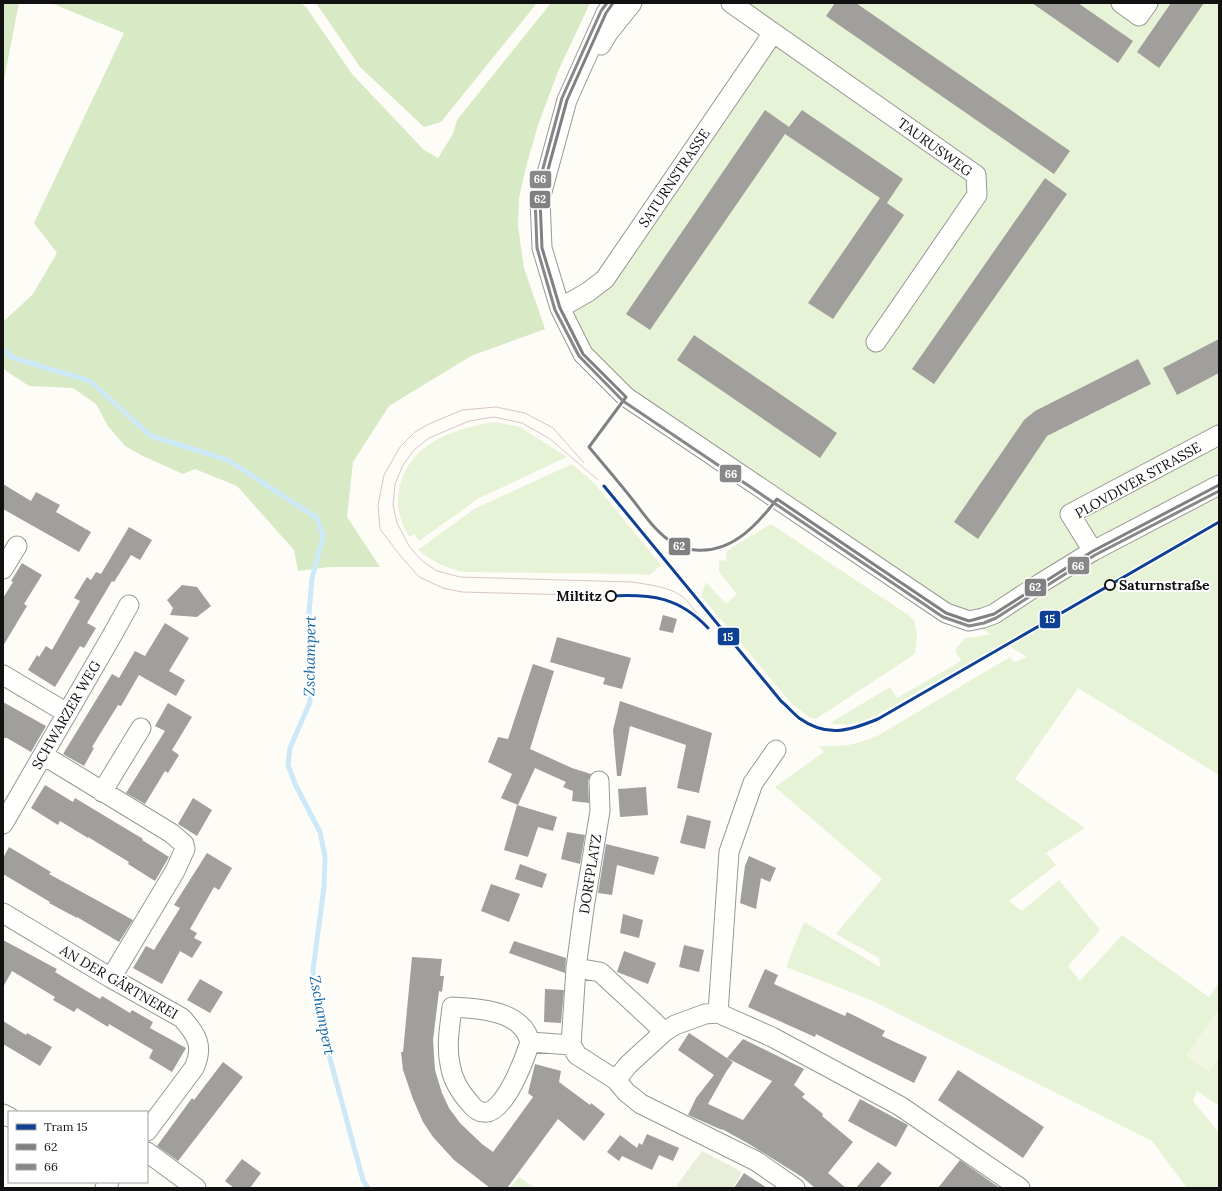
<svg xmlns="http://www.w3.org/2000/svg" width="1222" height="1191" viewBox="0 0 1222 1191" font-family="Lora,serif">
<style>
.green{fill:#e7f3d7}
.forest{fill:#d8eac5}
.cemetery{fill:#e9eedb}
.pitch{fill:#f0f6e1}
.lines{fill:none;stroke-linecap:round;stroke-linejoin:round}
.stream{stroke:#cde8f7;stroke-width:5}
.building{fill:#a19f9c}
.minor-casing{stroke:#979795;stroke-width:21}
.minor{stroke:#fffffe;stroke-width:19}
.tram{stroke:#d9c6c7;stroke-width:1}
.bus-1-casing{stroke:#fff;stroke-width:6}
.bus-2-casing{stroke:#fff;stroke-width:6}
.bus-1{stroke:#808080;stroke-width:3}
.bus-2{stroke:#888;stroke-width:3}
.tram-1-casing{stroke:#fff;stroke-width:6}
.tram-1{stroke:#0e4094;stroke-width:3}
.stop-dot{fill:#fff;stroke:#111;stroke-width:2}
.labels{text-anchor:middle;stroke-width:4;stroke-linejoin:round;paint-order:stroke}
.street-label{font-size:14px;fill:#111;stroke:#fff}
.stop-label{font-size:14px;font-weight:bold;fill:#111;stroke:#fff;text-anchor:start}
.water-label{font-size:15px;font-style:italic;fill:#1768a6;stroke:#fff}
.line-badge{stroke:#fff;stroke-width:1.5}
.badge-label{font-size:11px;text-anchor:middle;font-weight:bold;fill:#fff}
</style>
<rect width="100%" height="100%" fill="#fdfcf7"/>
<path class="green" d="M 734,3 L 1219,3 L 1219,775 L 1078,688 L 1015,779 L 1085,828 L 1046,853 L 1056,865 L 1009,901 L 1022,911 L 1059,880 L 1100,930 L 1068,966 L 1080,981 L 1122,935 L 1209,997 L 1219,983 L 1219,1106 L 1197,1091 L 1193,1101 L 1219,1133 L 1219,1188 L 1187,1188 L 1152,1141 L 871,1000 L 786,967 L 804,922 L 880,967 L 879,958 L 836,934 L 882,879 L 775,787 L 824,752 L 819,746 C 844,747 856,745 879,735 L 1010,657 L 1014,662 L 1027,657 L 1003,642 L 1003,643 L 879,714 C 863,721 848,728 830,723 L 890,687 L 897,698 L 961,661 L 955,650 L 965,638 L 982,636 L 990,634 L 626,397 L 560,308 L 605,279 L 772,33 Z
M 494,422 L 520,427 L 567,457 L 475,500 L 471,504 L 419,541 L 414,534 L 409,537 C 404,527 399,517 398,506 C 397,496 400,485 403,476 C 418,440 458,428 494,422 Z
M 572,464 L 594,483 L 661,565 L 650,575 L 632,574 L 466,572 C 447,569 433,562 418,550 L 474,509 Z
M 771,524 L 907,614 L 914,620 L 917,635 L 915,654 L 816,719 L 809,717 L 792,704 L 701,596 L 706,582 L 726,604 L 737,594 L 719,572 L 719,560 L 726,561 L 727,551 L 744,540 Z
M 519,1177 L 535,1188 L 510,1188 Z"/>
<path class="forest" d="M 3,3 L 19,3 L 3,85 Z
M 51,3 L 301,3 L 306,7 L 352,74 L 424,150 L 438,158 L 453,134 L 457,120 L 551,3 L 590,3 L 559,69 L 538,125 L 526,167 L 519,198 L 518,226 L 524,268 L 545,329 L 471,356 L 389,406 L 353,462 L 347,517 L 380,567 L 330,567 L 298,571 L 294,550 L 237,486 L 195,469 L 183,474 L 143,456 L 125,446 L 108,426 L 96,404 L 73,388 L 29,386 L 6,371 L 3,367 L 3,322 L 33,294 L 57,253 L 34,223 L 124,33 Z
M 316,3 L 537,3 L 441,122 L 424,127 L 360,67 Z"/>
<path class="cemetery" d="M 702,1151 L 742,1172 L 733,1188 L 675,1188 Z"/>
<path class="pitch" d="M 1217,1011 L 1219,1013 L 1219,1057 L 1209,1072 L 1186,1056 Z"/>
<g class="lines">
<path class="stream" d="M 3,349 L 11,357 L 90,381 L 151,436 L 228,460 L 317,518 L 323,537 L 312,578 L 309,613 L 310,702 L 290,748 L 288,765 L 296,786 L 320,832 L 325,856 L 324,887 L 313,970 L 315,991 L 326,1044 L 363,1180 L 368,1188"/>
</g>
<path class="building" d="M 835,3 L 856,3 L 1070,151 L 1054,174 L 826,16 Z
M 1032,3 L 1078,3 L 1133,41 L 1118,63 Z
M 1171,3 L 1204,3 L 1159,68 L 1137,52 Z
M 765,110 L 789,127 L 802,110 L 903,179 L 887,203 L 904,215 L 833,319 L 808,303 L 880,198 L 785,134 L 650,330 L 626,314 Z
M 1045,178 L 1067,194 L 934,384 L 912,369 Z
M 694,335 L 837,433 L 820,458 L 677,360 Z
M 1219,339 L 1219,373 L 1177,395 L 1163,368 Z
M 1138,359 L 1151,384 L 1047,436 L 978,539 L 954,522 L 1024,420 L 1035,411 Z
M 3,484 L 31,501 L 36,492 L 60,505 L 56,512 L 91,532 L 79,552 L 3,509 Z
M 129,527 L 152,540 L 140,560 L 131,555 L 114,582 L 112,581 L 87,623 L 96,628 L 84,648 L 80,646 L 55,687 L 28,670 L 37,655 L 39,657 L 46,646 L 52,650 L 80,601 L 74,598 L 87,577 L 91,580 L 96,572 L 101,574 Z
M 22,563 L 42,575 L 24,604 L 27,606 L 3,646 L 3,598 L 13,582 L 11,581 Z
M 182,585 L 197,587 L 211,606 L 197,617 L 170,615 L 173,608 L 167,600 Z
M 663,615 L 677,619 L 673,633 L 659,630 Z
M 165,623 L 189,638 L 169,671 L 185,680 L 176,696 L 139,675 L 121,706 L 118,705 L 92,747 L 94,748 L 84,766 L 63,754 L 112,674 L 119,678 L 135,651 L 145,656 Z
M 557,637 L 631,658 L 622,689 L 603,684 L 605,678 L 550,662 Z
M 533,664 L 554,671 L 530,749 L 572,768 L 591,774 L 588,781 L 589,803 L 572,801 L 573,791 L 563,787 L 566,782 L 535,768 L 518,805 L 501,798 L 512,774 L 488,762 L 498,737 L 508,739 Z
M 620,701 L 712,733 L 699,793 L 677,788 L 686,745 L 630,726 L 621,776 L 617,776 L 613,730 Z
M 3,702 L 46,726 L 31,752 L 7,738 L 3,738 Z
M 168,703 L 192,717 L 172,750 L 179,755 L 168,773 L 165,771 L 145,804 L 126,793 L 165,731 L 155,726 Z
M 45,785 L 73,802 L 75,798 L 143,839 L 142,840 L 169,857 L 155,881 L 128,864 L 129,862 L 88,837 L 88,838 L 60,821 L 58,825 L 31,808 Z
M 646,787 L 648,815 L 620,817 L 618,789 Z
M 193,798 L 212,810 L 197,836 L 178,824 Z
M 517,805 L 557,817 L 553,831 L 538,827 L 528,857 L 504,850 Z
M 687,815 L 711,821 L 705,849 L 680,843 Z
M 567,832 L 585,835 L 580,864 L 561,859 Z
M 606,844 L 659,857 L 654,875 L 617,865 L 612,895 L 598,893 Z
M 9,847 L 51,872 L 49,874 L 133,920 L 119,942 L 77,917 L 77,918 L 49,903 L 50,902 L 3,874 L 3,858 Z
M 207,853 L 232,868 L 219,890 L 214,887 L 190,929 L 197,933 L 194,938 L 202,942 L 192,958 L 180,951 L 162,984 L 133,968 L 146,946 L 154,950 L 180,908 L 174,905 Z
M 749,856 L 776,868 L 770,882 L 761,878 L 756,909 L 740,903 L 745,866 Z
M 520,864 L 547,874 L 542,888 L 515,879 Z
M 491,884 L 520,894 L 509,922 L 481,911 Z
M 623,914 L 643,920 L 639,938 L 620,933 Z
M 3,940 L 57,969 L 55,972 L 100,999 L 102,996 L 130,1013 L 132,1010 L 153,1022 L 150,1028 L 186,1048 L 172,1072 L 149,1058 L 153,1050 L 109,1024 L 108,1027 L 77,1008 L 74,1012 L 53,1000 L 55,997 L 12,971 L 3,987 Z
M 514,941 L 566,958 L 565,973 L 509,953 Z
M 684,945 L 704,950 L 699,972 L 679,967 Z
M 624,951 L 656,963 L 648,984 L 617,972 Z
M 412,957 L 442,959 L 440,976 L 444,976 L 442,992 L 439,991 L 433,1040 L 435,1070 L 442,1093 L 449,1108 L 460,1123 L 482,1144 L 493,1152 L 533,1097 L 528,1093 L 535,1064 L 561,1071 L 559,1082 L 590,1105 L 591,1103 L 605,1114 L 584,1141 L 558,1119 L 507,1188 L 490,1188 L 454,1160 L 433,1137 L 423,1122 L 413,1099 L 403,1070 L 401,1052 L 403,1052 Z
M 765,969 L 778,975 L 774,984 L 845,1016 L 847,1012 L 885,1031 L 882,1036 L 927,1057 L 914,1083 L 816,1034 L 815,1037 L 748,1007 Z
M 200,979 L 223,992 L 210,1013 L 187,1000 Z
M 545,989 L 564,990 L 561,1023 L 544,1022 Z
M 3,1021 L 26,1035 L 27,1033 L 52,1047 L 40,1066 L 3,1044 Z
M 689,1033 L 733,1062 L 726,1072 L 708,1104 L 743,1120 L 772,1081 L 727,1058 L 743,1039 L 804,1069 L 794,1085 L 805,1094 L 802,1097 L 823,1114 L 822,1116 L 853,1142 L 828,1173 L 846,1188 L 815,1188 L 802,1177 L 749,1144 L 722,1129 L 722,1130 L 688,1115 L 696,1098 L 714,1075 L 678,1050 Z
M 223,1062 L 243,1077 L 178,1161 L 157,1146 L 192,1098 L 194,1100 Z
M 958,1070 L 1044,1127 L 1023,1158 L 938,1100 Z
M 860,1099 L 908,1125 L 896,1147 L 848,1121 Z
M 647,1134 L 679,1148 L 673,1161 L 659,1155 L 652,1170 L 622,1156 L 619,1161 L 607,1152 L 620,1135 L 637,1148 L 639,1143 L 642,1145 Z
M 242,1159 L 261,1173 L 250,1188 L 234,1188 L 225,1181 Z
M 960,1160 L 994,1184 L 1000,1188 L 938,1188 Z
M 878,1162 L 892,1173 L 879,1188 L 856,1188 Z
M 744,1173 L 767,1188 L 734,1188 Z"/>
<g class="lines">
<g class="minor-casing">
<path id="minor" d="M 613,3 L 606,13 L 567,100 L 540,199 L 542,248 L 560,308 L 583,354 L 626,397 L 946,613 L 969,621 L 983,618 L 994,614 L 1041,583 L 1093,551 L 1219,485
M 731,3 L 976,175 L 977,195 L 876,342
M 1121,3 L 1139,16 L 1148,3
M 601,45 L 608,33 L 632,3
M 560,308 L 588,292 L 605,279 L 773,33
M 1093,551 L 1070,514 L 1219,435
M 3,569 L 17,546
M 3,675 L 67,713
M 43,755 L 171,833 L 184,844 L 185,849 L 175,871 L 111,978
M 102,792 L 141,728
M 3,824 L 110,639 L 129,605
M 3,913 L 111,978 L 182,1018 C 197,1035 204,1046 194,1068 L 147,1131
M 576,968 L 584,908 L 600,811 L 599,781
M 718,1013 L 729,852 L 753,783 L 776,750
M 664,1032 L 653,1021 L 600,972 L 576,968 L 571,1045 L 577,1055 L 616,1080 L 626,1092 L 641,1104 L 756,1161 L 795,1188
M 530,1042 C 525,1058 504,1116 483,1112 C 477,1112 472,1106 469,1102 C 460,1092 452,1078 450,1064 C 446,1045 450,1026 452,1007 C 473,1008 507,1010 521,1026 C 526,1030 528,1036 530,1042 L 571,1045
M 616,1080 L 628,1065 L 664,1032 L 675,1025 L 705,1014 L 718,1013 L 772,1037 L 900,1106 L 1020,1188
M 3,1114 L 9,1117
M 147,1152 L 196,1188
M 105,1188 L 109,1182"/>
</g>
<use href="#minor" class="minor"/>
<path class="tram" d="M 584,463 L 553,428 L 525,413 L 496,407 L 462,410 L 429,424 L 415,432 L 400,447 L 384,475 L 378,505 L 380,529 L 399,554 L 419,577 L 443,588 L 462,592 L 611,596
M 598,480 L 550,439 L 522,423 L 494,417 L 469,421 L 429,438 L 414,450 L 403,465 L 395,484 L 393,505 L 397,523 L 409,546 L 421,560 L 437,571 L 460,577 L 632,582 C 645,584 669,587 680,595 C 689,601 697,614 704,623"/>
<g class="bus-1-casing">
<path id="bus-1" d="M 613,3 L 606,13 L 567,100 L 540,199 L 542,248 L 560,308 L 583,354 L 626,397 L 589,447 C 603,464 618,481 632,499 C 644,514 656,533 673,543 C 680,548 688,550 696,550 C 732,553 757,525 777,499 L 946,613 L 969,621 L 994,614 L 1093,551 L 1219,485"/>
</g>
<g class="bus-2-casing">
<path id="bus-2" d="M 607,3 L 601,11 L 562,98 L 535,198 L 537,248 L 555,310 L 579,356 L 623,401 L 943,617 L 969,626 L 984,623 L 996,618 L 1095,555 L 1219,491"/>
</g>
<use href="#bus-1" class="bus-1"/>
<use href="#bus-2" class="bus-2"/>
<g class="tram-1-casing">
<path id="tram-1" d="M 604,486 L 781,701 C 787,706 793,713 799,718 C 827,738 849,731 878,719 L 1219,522
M 611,596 C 652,594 679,597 708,628"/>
</g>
<use href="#tram-1" class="tram-1"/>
</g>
<g class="stop-dot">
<circle cx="1110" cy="585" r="5"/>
<circle cx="611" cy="596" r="5"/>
</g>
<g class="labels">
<g class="street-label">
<text transform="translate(935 147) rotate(36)" y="5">TAURUSWEG</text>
<text transform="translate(674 178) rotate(-56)" y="5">SATURNSTRASSE</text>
<text transform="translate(1138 480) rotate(-29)" y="5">PLOVDIVER STRASSE</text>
<text transform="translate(66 715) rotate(-60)" y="5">SCHWARZER WEG</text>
<text transform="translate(590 874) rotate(-81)" y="5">DORFPLATZ</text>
<text transform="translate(119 982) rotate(30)" y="5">AN DER GÄRTNEREI</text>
</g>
<g class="stop-label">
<text x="1119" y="590">Saturnstraße</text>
<text x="602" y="601" text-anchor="end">Miltitz</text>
</g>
<g class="water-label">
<text transform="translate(310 656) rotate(-89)" y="5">Zschampert</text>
<text transform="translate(322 1015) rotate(79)" y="5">Zschampert</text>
</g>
</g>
<g class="line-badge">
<rect x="529" y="170" width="23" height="19" rx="4" fill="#888"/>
<rect x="529" y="190" width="22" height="19" rx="4" fill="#808080"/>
<rect x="719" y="464" width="23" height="19" rx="4" fill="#888"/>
<rect x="668" y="537" width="23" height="19" rx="4" fill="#808080"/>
<rect x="1067" y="556" width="23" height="19" rx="4" fill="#888"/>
<rect x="1024" y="578" width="23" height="19" rx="4" fill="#808080"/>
<rect x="1039" y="610" width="22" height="19" rx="4" fill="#0e4094"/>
<rect x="717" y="627" width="23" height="19" rx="4" fill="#0e4094"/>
</g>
<g class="badge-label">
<text x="540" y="183">66</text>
<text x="540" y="203">62</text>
<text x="731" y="478">66</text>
<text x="679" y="550">62</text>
<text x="1078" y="570">66</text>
<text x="1035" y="591">62</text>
<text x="1050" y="623">15</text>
<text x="728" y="641">15</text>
</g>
<rect width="1222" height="1191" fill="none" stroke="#111111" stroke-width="8"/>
<rect x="8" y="1111" width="140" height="72" fill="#ffffff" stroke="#a0a0a0"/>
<rect x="16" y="1124" width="20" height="6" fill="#0e4094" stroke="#a0a0a0"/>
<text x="44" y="1131" font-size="12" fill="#111111">Tram 15</text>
<rect x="16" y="1144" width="20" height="6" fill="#808080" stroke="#a0a0a0"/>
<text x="44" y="1151" font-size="12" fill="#111111">62</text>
<rect x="16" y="1164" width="20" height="6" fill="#888888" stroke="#a0a0a0"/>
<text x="44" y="1171" font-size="12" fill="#111111">66</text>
</svg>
